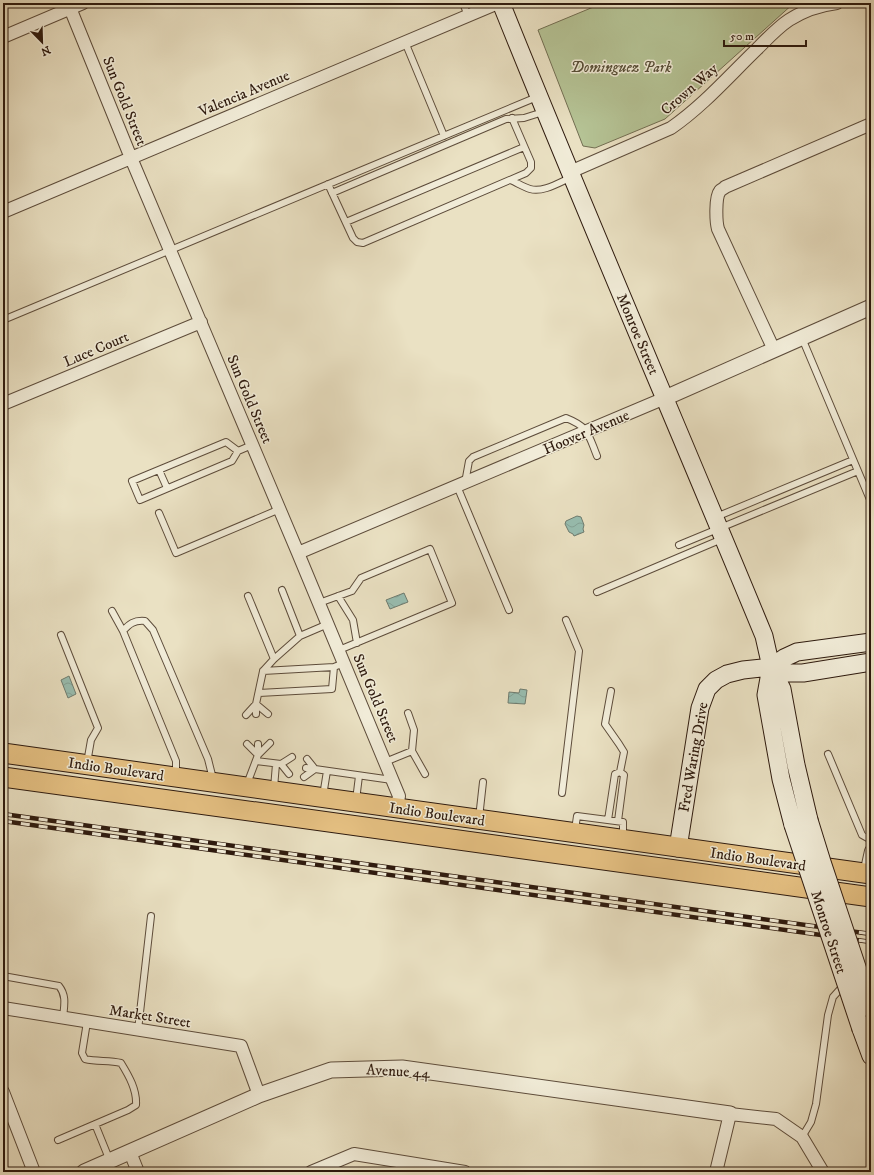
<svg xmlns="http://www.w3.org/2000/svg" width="874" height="1175" viewBox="0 0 874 1175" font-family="'IM FELL DW Pica',serif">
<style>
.green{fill:#b5c395;stroke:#726e52}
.water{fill:url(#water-waves);stroke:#6e7c70}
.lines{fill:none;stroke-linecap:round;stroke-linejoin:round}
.service-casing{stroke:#5d4c3b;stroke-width:8}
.minor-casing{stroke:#5d4c3b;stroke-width:14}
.tertiary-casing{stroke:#5d4c3b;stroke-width:17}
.secondary-casing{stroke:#2e1a0e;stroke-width:19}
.primary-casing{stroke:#2e1a0e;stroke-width:21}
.service{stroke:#f1ecd8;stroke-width:6}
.minor{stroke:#f1ecd8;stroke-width:12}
.tertiary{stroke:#f1ecd8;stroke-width:15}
.secondary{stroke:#f1ecd8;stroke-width:17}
.primary{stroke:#e5c082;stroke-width:19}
.rail-casing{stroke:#2e1a0e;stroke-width:4.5}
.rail{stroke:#f1ecd8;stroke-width:3;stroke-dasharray:9;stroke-linecap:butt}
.secondary-bridge-casing{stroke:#2e1a0e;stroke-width:19;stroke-linecap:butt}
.secondary-bridge{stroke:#f1ecd8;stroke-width:17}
.labels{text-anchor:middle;stroke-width:3;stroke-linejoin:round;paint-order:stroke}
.park-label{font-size:15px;font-style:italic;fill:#564d36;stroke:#f1ecd8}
.street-label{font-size:15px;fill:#2e1a0e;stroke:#f1ecd8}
</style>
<defs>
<pattern id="water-waves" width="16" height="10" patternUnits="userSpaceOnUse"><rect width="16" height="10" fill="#98beb1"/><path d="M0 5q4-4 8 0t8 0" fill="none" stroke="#83a397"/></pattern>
</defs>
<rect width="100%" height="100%" fill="#eae1c3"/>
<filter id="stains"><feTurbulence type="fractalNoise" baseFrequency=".005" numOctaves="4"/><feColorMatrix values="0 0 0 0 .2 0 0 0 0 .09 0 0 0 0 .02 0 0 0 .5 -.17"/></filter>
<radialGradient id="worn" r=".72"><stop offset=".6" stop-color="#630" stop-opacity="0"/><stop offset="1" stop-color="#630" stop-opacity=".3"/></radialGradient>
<path class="green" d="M 603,3 L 794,3 L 665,119 L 595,148 L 583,146 L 538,30 Z"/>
<path class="water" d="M 577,516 L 581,517 L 584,525 L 583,529 L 584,532 L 574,536 L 573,534 L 569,532 L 565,524 L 566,521 Z
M 404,593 L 408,602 L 390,609 L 386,600 Z
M 69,676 L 76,694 L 68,698 L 61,680 Z
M 520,689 L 527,690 L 525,704 L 508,703 L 509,692 L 519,693 Z"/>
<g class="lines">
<g class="service-casing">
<path id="service" d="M 463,3 L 468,16
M 405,42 L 444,136
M 510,180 C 516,182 523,187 530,189 C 543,193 560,182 572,177
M 328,184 L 353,238 L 357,242 L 363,243 L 526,173 L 531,168 L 531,162 L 512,118
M 332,193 L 506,119 L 524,118 L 543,112
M 346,222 L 524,147
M 3,320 L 537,97
M 802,338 L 871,502
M 238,451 L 232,461 L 140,500 L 132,481 L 226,442 L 238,451 L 252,445
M 159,470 L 167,488
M 465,483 L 469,461 L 473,457 L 566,418 C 589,427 588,434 597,456
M 457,486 L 509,610
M 159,513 L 176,553 L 280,509
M 716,517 L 853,460
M 679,545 L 858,471
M 282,590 L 300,636
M 597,592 L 722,539
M 248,596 L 274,659
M 338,596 L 353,620 L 357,643
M 319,603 L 352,591 L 361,578 L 430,549 L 452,603 L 339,650
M 112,611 L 123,631 L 176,761 L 176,776
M 123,631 C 129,624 134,620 145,621 L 153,630 L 208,759 L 213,779
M 61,635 L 98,728 L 91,740 L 87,763
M 263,671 L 334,667
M 611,691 L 605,724 L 619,744 L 624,752 L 620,772
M 259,693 L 332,689 L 334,667 L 344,663
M 408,713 L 414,730 L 412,751 L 425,774
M 256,714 L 256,704 L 263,671 L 274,659 L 300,636 L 328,624
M 246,715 L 256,704 L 268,714
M 247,744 L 258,755 L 270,743
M 828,754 L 862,835 L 871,840
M 256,761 L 281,764 L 292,757
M 385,762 L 412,751
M 281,764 L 289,774
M 306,768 L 315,769 L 307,759
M 304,777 L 315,769 L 392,780
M 247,784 L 258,755 L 258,744
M 274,788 L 276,764
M 562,793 L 579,651 L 566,620
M 323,796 L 327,771
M 356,800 L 359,776
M 479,818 L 483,782
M 608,820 L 615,774 L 620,772 L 624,775 L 618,821
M 575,830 L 577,816 L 623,822 L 623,836
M 3,976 L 59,986 C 67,996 64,1006 63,1018
M 138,1030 L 151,916
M 95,1124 L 110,1161
M 802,1137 L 811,1122 L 816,1104 L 828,1015 L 833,997 L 842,987 L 846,986
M 58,1140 L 128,1110 L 136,1105 C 137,1090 129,1076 121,1063 C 109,1060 97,1062 85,1059 L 82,1053 L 87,1022"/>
</g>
<g class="minor-casing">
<path id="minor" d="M 68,3 L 131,158 L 298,553 L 399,796 L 397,808
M 3,37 L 83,3
M 570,172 L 671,128 C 703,106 729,76 757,49 C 767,39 777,28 789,20 C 803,11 821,5 837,3
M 3,212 L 498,3
M 774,350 L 718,229 C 716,222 715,197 720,191 C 721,189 724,189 725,187 L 871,124
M 3,404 L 201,322
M 298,553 L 665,398
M 866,874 L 871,851
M 3,1008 L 241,1046 L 259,1095
M 3,1092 L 34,1172
M 130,1152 L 138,1172
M 311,1172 L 354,1154 L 465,1172
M 716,1172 L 730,1114 L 776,1119 L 802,1137 L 823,1172"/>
</g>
<g class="tertiary-casing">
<path id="tertiary" d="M 665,398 L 871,307
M 84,1172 L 259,1095 L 331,1070 L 402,1068 L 730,1114"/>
</g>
<g class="secondary-casing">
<path id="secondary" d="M 501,3 C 586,215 677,425 764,636 L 771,667 L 782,689 L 796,765 L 809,820
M 771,667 L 766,695 L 781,779 L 793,825
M 771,667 L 787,673 L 803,673 L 871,662
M 678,848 L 700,708 L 707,689 L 716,680 L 727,674 L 743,670 L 771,667 L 784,658 L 797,652 L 871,642
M 861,1029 L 871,1056"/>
</g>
<g class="primary-casing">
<path id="primary" d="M 3,753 L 871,874
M 3,777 L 871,897"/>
</g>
<use href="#service" class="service"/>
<use href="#minor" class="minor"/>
<use href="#tertiary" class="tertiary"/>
<use href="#secondary" class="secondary"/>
<use href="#primary" class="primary"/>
<g class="rail-casing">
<path id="rail" d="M 3,814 L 871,934
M 3,821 L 871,942"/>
</g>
<use href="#rail" class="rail"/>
<g class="secondary-bridge-casing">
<path id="secondary-bridge" d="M 809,820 L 822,862 L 871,1009
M 793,825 L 861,1029"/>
</g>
<use href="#secondary-bridge" class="secondary-bridge"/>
</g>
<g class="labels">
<g class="park-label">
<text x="621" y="72">Dominguez Park</text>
</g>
<g class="street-label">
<text transform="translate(689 89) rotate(-41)" y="5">Crown Way</text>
<text transform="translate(244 93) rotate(-23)" y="5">Valencia Avenue</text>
<text transform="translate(125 101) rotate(68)" y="5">Sun Gold Street</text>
<text transform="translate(638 334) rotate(67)" y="5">Monroe Street</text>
<text transform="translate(96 349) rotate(-23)" y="5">Luce Court</text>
<text transform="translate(250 399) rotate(67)" y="5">Sun Gold Street</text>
<text transform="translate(586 432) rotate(-23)" y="5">Hoover Avenue</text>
<text transform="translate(376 698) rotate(67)" y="5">Sun Gold Street</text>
<text transform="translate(693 757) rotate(-80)" y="5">Fred Waring Drive</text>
<text transform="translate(116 769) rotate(8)" y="5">Indio Boulevard</text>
<text transform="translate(437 814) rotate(8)" y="5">Indio Boulevard</text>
<text transform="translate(758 859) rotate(8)" y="5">Indio Boulevard</text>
<text transform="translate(829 932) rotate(72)" y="5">Monroe Street</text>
<text transform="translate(150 1016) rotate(9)" y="5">Market Street</text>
<text transform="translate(398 1071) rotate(3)" y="5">Avenue 44</text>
</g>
</g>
<rect width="874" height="1175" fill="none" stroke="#eae1c3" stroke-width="16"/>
<rect x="4" y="4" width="866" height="1167" fill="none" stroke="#2e1a0e" stroke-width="2"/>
<rect x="8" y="8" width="858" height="1159" fill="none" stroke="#2e1a0e"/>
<g transform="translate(42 42) rotate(157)" stroke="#f1ecd8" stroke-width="3" paint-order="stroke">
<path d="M0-3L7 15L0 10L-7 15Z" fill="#2e1a0e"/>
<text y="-6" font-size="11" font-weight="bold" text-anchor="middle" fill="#2e1a0e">N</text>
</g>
<path d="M724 40v6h82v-6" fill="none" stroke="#2e1a0e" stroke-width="2"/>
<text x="730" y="40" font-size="12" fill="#2e1a0e" stroke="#f1ecd8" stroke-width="3" paint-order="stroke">50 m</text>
<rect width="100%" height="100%" filter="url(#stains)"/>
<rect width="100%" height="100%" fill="url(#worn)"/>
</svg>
